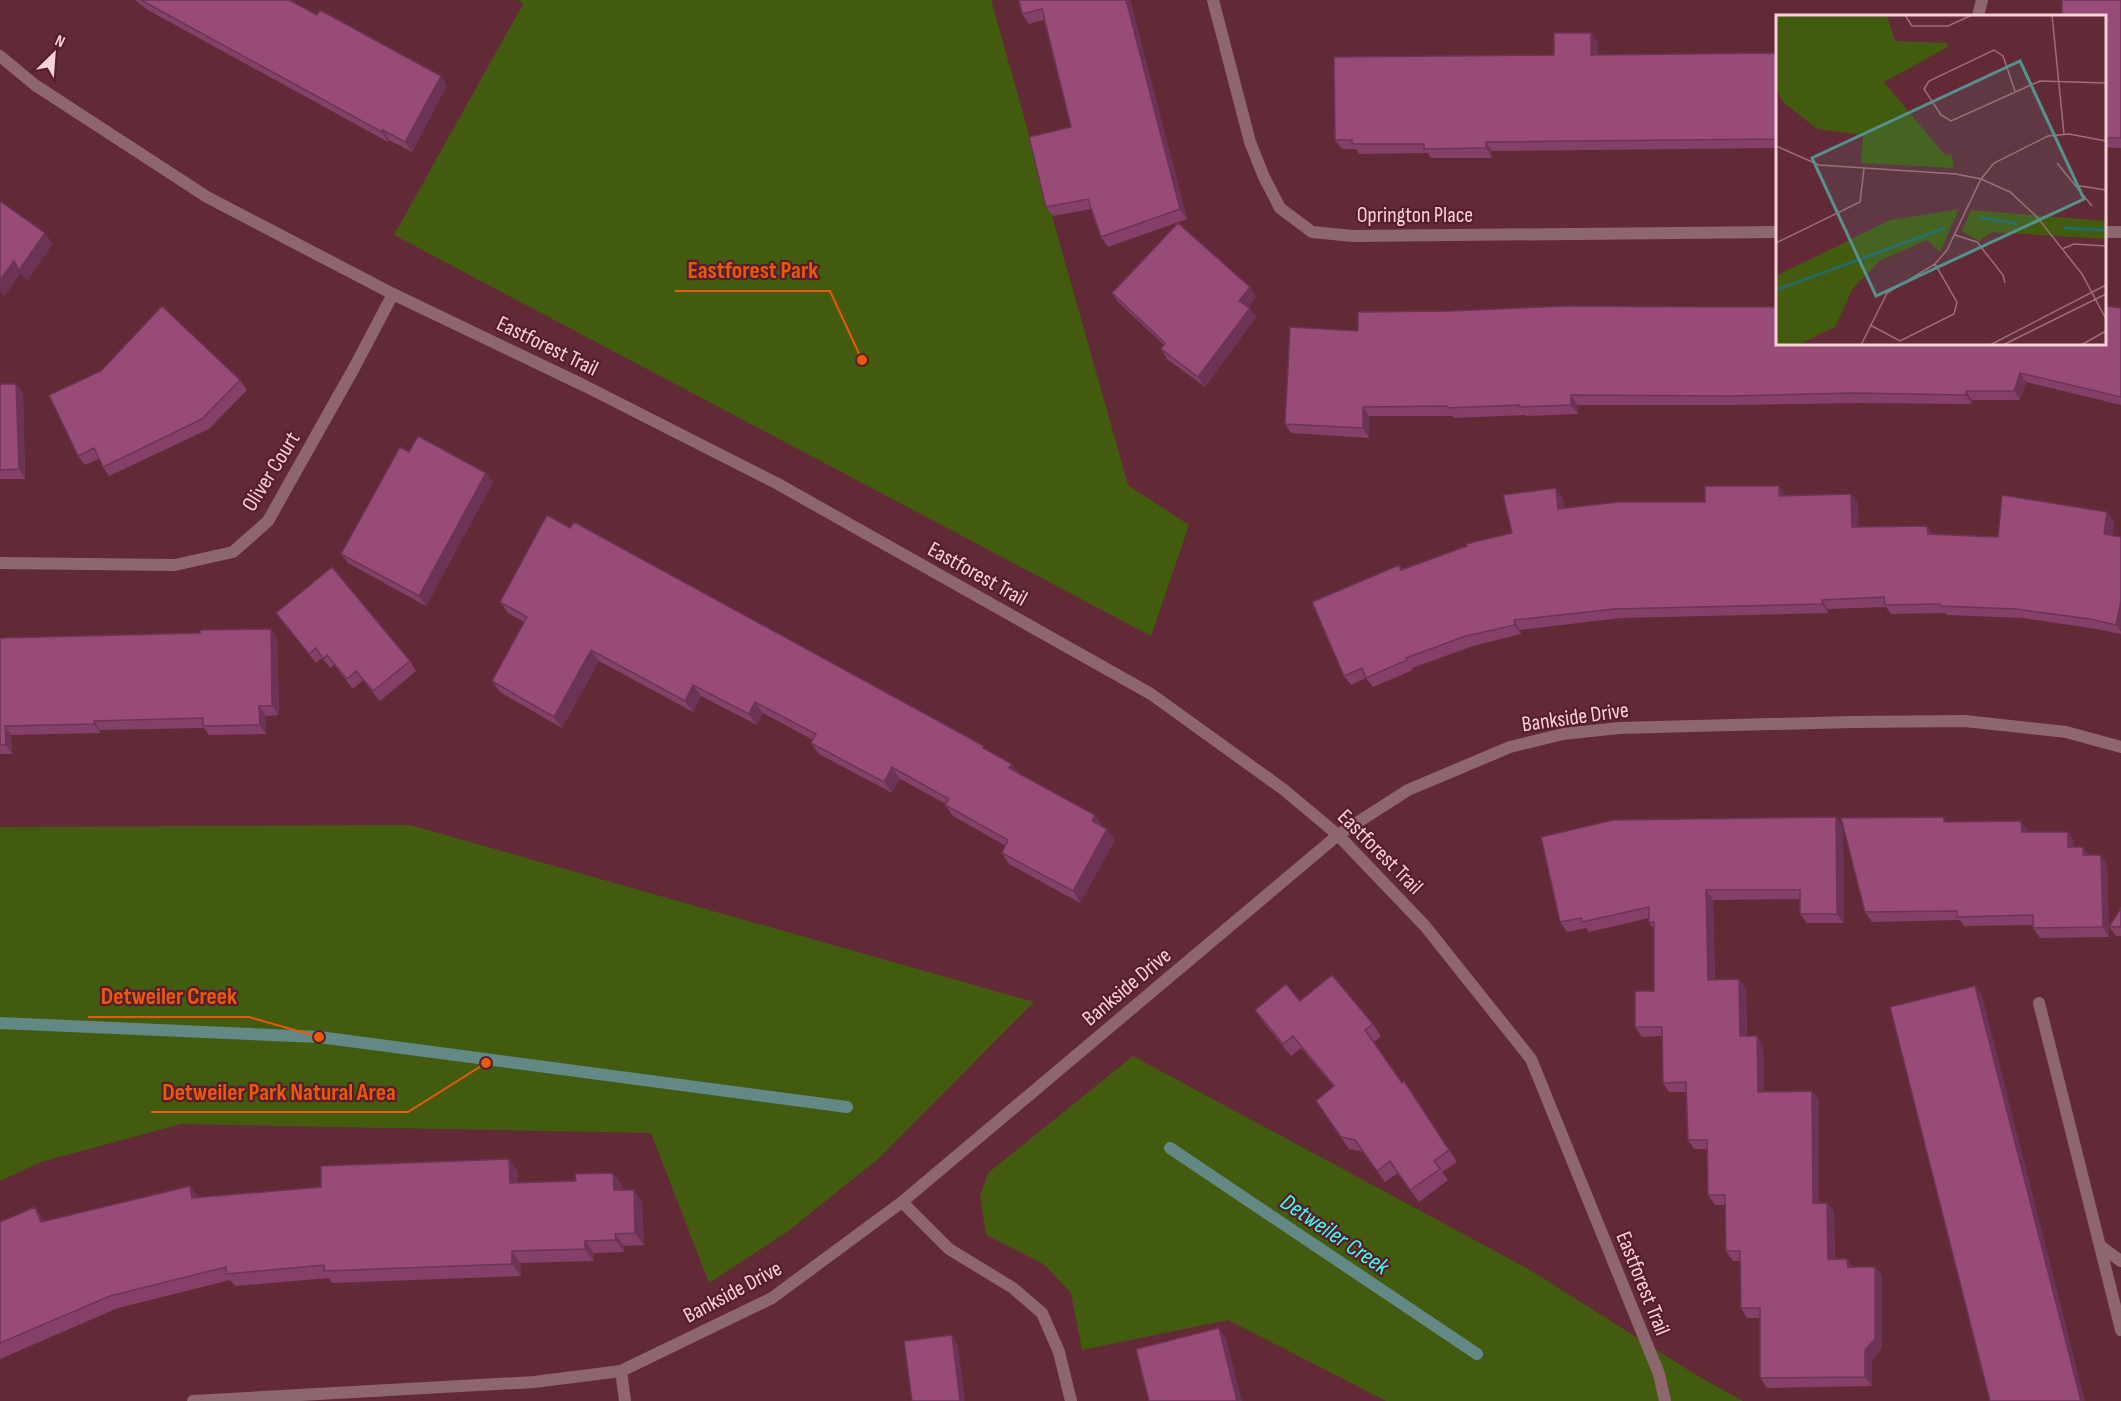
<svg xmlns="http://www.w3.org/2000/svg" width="2121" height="1401" viewBox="0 0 2121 1401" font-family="'Sofia Sans Condensed',sans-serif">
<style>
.green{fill:#425b0f}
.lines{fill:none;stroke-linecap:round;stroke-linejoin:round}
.stream{stroke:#628986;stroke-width:12}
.service{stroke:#8e666d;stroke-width:12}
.minor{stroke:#8e666d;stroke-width:12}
.tertiary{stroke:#8e666d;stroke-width:12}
.wall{fill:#844067}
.shaded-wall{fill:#6b3454}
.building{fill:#994b78;stroke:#6b3454;stroke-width:1.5}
.labels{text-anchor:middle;stroke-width:4.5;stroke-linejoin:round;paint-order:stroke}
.street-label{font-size:22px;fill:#f7d2d8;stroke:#561e2d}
.water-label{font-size:24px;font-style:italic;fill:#3fffef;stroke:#561e2d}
.inset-river{fill:none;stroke:#226a63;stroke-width:3}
.inset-road{fill:none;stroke:#9e6d77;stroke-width:1.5}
.view{fill:#55928e;fill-opacity:0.15;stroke:#55928e;stroke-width:3}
.inset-edge{fill:none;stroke:#f7d2d8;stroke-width:3}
.leader{fill:none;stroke:#e8590c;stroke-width:2}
.callout-dot{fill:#e8590c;stroke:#561e2d;stroke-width:2}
.callout-label{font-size:24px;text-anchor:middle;font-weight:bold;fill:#e8590c;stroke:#561e2d;stroke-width:4.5;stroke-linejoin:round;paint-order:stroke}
</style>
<rect width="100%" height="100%" fill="#622937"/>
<path class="green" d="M 518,0 L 991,0 L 1128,485 L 1189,525 L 1151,636 L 394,235 L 523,4 Z
M 410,825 L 1034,1002 L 878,1159 L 787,1232 L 709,1283 L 651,1133 L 181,1124 L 41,1162 L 0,1181 L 0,827 Z
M 1133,1056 L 1530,1270 L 1698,1376 L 1743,1401 L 1386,1401 L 1228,1320 L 1082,1350 L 1071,1293 L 1045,1265 L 986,1235 L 980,1196 L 988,1173 Z"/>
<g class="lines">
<path class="stream" d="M 0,1023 L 319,1037 L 847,1107
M 1170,1148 L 1477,1354"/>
<path class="service" d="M 2039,1003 L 2121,1330
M 2100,1246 L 2121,1261"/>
<path class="minor" d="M 1213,0 L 1250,142 L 1264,177 L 1280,208 L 1312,232 L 1353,236 L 1778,232
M 1978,16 L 1982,0
M 2104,232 L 2121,232
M 0,563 L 175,565 L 233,552 L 268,521 L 354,368 L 393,294
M 902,1202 L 949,1249 L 1013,1288 L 1042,1313 L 1059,1352 L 1071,1401
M 621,1371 L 625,1401
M 193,1401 L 534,1382 L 621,1371 L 772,1298 L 902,1202 L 1338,835 L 1408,790 L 1510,747 L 1563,734 L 1619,728 L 1853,722 L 1965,721 L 2066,732 L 2121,747"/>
<path class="tertiary" d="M 0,56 L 35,85 L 207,197 L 393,294 L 585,386 L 778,484 L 1151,694 L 1283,789 L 1338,835 L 1425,926 L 1531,1059 L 1659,1374 L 1665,1401"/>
</g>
<path class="wall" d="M 135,0 L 289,0 L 317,15 L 441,76 L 447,85 L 412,152 L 389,140 L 388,142 L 148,10 Z
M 1019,0 L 1130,0 L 1187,219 L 1108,247 L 1101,237 L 1091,209 L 1053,216 L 1046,207 L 1071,127 L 1044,20 L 1029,24 L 1022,14 Z
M 2121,0 L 2121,148 L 2104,147 L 2104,16 Z
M 1598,42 L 1598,55 L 1778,53 L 1778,148 L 1492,151 L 1492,158 L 1431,158 L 1428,153 L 1359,154 L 1356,149 L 1342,149 L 1335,140 L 1554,55 Z
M 1112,293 L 1256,296 L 1248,307 L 1256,317 L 1205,387 L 1167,359 L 1161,349 L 1164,345 L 1118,302 Z
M 1717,307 L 2121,308 L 2121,405 L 2026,382 L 2020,400 L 1972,400 L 1972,404 L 1860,403 L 1738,405 L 1577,405 L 1578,414 L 1526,416 L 1525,415 L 1454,418 L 1452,416 L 1369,416 L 1369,438 L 1291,433 L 1285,424 L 1358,331 Z
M 101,371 L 240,380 L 247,390 L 209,429 L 109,476 L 103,467 L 99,459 L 85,465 L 78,456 Z
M 0,384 L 16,384 L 23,393 L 25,479 L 0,479 Z
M 409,452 L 486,473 L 493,482 L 426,606 L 348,563 L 341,554 Z
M 1851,494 L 1858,503 L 1858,527 L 1927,526 L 1933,534 L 1998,537 L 2107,512 L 2114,521 L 2112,536 L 2121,537 L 2121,634 L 2096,629 L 2023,618 L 1947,615 L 1945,613 L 1891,614 L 1886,607 L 1828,609 L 1828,613 L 1620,618 L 1520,630 L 1521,634 L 1473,646 L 1412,668 L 1413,670 L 1373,687 L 1366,678 L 1351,685 L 1344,676 L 1399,565 L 1402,569 L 1512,533 L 1563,498 L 1564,508 L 1705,502 L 1785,495 Z
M 570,528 L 1012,764 L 1018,773 L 1103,826 L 1103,827 L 1107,829 L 1115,840 L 1080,903 L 1009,864 L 1002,853 L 1006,846 L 953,816 L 945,805 L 946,804 L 900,779 L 892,793 L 819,754 L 811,743 L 813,740 L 763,713 L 757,725 L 701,696 L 693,712 L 599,661 L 562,728 L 500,692 L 492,681 L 524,622 L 508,613 L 500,602 Z
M 276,613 L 410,661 L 416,671 L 380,701 L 363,680 L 353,689 L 334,665 L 330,668 L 322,658 L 316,663 Z
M 271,629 L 277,639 L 279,715 L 266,716 L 266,734 L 209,735 L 204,728 L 100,730 L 100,733 L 11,735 L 12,754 L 0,754 L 0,638 L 200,633 Z
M 1947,822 L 2028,831 L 2028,832 L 2068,832 L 2074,841 L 2074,847 L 2089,855 L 2101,855 L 2107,865 L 2109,937 L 2040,938 L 2033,928 L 2033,925 L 1964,926 L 1960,920 L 1872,922 L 1865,912 Z
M 1843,827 L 1844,923 L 1807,923 L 1800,914 L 1800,899 L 1713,900 L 1715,980 L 1746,989 L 1747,1036 L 1763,1045 L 1764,1092 L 1812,1091 L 1819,1100 L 1819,1203 L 1827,1203 L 1834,1212 L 1835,1259 L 1853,1267 L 1875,1267 L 1882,1276 L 1882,1348 L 1872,1360 L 1872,1386 L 1767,1388 L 1760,1378 L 1760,1318 L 1747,1318 L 1741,1308 L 1740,1261 L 1733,1261 L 1726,1251 L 1726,1205 L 1715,1205 L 1708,1195 L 1708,1149 L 1694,1149 L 1688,1140 L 1686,1092 L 1669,1092 L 1663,1083 L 1662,1036 L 1642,1037 L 1635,1027 L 1654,991 L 1654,929 L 1649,922 L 1649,918 L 1589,932 L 1586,928 L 1567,932 L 1560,922 Z
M 2121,908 L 2121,936 L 2116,936 L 2109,927 Z
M 1300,1001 L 1373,1024 L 1381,1036 L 1374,1042 L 1402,1083 L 1404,1081 L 1457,1162 L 1442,1172 L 1448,1180 L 1419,1202 L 1398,1173 L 1385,1182 L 1363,1152 L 1349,1149 L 1316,1101 L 1334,1087 L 1301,1048 L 1291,1056 L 1263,1022 L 1255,1010 Z
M 509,1159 L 518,1172 L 518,1182 L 576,1181 L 613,1173 L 622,1185 L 622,1190 L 642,1202 L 644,1245 L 624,1246 L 624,1252 L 594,1253 L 594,1261 L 520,1263 L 521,1276 L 332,1283 L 329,1278 L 235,1286 L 230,1280 L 118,1308 L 0,1359 L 0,1222 L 35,1207 L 44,1222 L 190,1186 L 198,1197 L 321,1187 Z"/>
<path class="shaded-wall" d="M 1126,0 L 1130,0 L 1187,219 L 1180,209 Z
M 1591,33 L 1598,42 L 1598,64 L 1591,55 Z
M 441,76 L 447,85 L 412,152 L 405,142 Z
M 383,130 L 389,140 L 388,142 L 382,132 Z
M 1486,142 L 1492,151 L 1492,158 L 1486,148 Z
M 45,233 L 53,244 L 27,281 L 21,273 L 4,297 L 0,291 L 0,280 L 14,261 Z
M 1250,287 L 1256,296 L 1246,310 L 1239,301 Z
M 1250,308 L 1256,317 L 1205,387 L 1198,377 Z
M 2020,373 L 2026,382 L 2020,400 L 2014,391 Z
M 16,384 L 23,393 L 25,479 L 19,469 Z
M 1966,391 L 1972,400 L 1972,404 L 1966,395 Z
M 1571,395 L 1577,405 L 1578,414 L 1571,405 Z
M 1363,407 L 1369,416 L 1369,438 L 1363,428 Z
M 486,473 L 493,482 L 426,606 L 419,596 Z
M 1779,486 L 1785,495 L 1779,496 Z
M 1556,488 L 1563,498 L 1565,518 L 1558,509 Z
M 1851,494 L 1858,503 L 1859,537 L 1852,527 Z
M 2107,512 L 2114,521 L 2111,543 L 2104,534 Z
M 1927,526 L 1934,535 L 1928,534 Z
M 1822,600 L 1828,609 L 1828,613 L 1822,604 Z
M 2121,601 L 2121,632 L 2116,625 Z
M 1514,620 L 1520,630 L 1521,634 L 1515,625 Z
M 271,629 L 277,639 L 279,715 L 272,706 Z
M 591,650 L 599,661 L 562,728 L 554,717 Z
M 693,685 L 701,696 L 693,712 L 685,701 Z
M 755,702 L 763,713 L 757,725 L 749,714 Z
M 259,706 L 266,716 L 266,734 L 260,725 Z
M 94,721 L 100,730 L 100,733 L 94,724 Z
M 5,726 L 11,735 L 12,754 L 6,745 Z
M 1012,764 L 1020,775 L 1009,768 Z
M 892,767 L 900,779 L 892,793 L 884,782 Z
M 1095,815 L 1103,826 L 1100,832 L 1092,821 Z
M 1836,817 L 1843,827 L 1844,923 L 1837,914 Z
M 2021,821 L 2028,831 L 2028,841 L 2022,832 Z
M 1107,829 L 1115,840 L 1080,903 L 1073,891 Z
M 2068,832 L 2074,841 L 2075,857 L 2068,847 Z
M 2083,847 L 2090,857 L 2083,855 Z
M 2101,855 L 2107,865 L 2109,937 L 2103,927 Z
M 1706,890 L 1713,900 L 1715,989 L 1708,980 Z
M 1739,979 L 1746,989 L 1747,1046 L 1740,1036 Z
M 1975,986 L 1982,995 L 2085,1401 L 2081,1401 Z
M 1757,1036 L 1763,1045 L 1764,1101 L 1758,1092 Z
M 1812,1091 L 1819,1100 L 1819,1212 L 1813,1203 Z
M 509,1159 L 518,1172 L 518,1195 L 510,1183 Z
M 613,1173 L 622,1185 L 622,1202 L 614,1190 Z
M 190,1186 L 199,1198 L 192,1198 Z
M 634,1190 L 642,1202 L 644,1245 L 635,1233 Z
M 1827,1203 L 1834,1212 L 1835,1268 L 1828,1259 Z
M 35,1207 L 43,1219 L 50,1234 L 41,1222 Z
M 615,1234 L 624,1246 L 624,1252 L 616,1240 Z
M 585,1241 L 594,1253 L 594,1261 L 585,1249 Z
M 512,1251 L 520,1263 L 521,1276 L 512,1264 Z
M 1847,1259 L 1854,1268 L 1848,1267 Z
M 1875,1267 L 1882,1276 L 1882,1348 L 1872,1360 L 1872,1386 L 1865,1377 L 1865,1350 Z
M 1219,1328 L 1226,1338 L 1242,1401 L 1237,1401 Z
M 952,1335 L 958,1345 L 965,1401 L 960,1401 Z"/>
<path class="building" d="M 141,0 L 289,0 L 317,15 L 320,10 L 441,76 L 405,142 L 383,130 L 382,132 Z
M 1019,0 L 1126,0 L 1180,209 L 1101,237 L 1088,199 L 1046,207 L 1029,137 L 1071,127 L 1042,9 L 1022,14 Z
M 2062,0 L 2121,0 L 2121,138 L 2104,138 L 2104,16 L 2062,16 Z
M 1554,33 L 1591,33 L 1591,55 L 1778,53 L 1778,139 L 1486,142 L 1486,148 L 1424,149 L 1424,144 L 1352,144 L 1352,140 L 1335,140 L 1334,57 L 1554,55 Z
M 0,201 L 45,233 L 19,270 L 14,261 L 0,280 Z
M 1178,223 L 1250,287 L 1239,301 L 1250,308 L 1198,377 L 1161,349 L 1165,343 L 1112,293 Z
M 162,306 L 240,380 L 202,419 L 124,457 L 103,467 L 94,448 L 78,456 L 49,395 L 101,371 Z
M 1567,306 L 1717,307 L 1778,307 L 1778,344 L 2104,344 L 2104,306 L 2121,308 L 2121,397 L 2020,373 L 2014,391 L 1966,391 L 1966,395 L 1854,393 L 1731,396 L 1571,395 L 1571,405 L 1519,407 L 1519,405 L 1447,408 L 1447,406 L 1363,407 L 1363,428 L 1285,424 L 1290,327 L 1358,331 L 1358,312 L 1450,311 Z
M 0,384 L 16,384 L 19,469 L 0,470 Z
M 418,436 L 486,473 L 419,596 L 341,554 L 400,447 L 409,452 Z
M 1705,486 L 1779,486 L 1779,496 L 1851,494 L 1852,527 L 1927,526 L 1928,534 L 1998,537 L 2002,495 L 2107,512 L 2104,534 L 2121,537 L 2121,601 L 2116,625 L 2090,619 L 2016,609 L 1940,606 L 1940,604 L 1885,605 L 1884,597 L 1822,600 L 1822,604 L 1614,609 L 1514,620 L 1515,625 L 1466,636 L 1406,658 L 1407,660 L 1366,678 L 1362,668 L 1344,676 L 1312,602 L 1399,565 L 1401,570 L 1467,546 L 1466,544 L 1512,533 L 1503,495 L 1556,488 L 1558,509 L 1618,502 L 1705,502 Z
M 547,515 L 570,528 L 574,522 L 984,746 L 983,748 L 1012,764 L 1009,768 L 1095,815 L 1092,821 L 1107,829 L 1073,891 L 1002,853 L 1008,840 L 945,805 L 949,799 L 892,767 L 884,782 L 811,743 L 816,734 L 755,702 L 749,714 L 693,685 L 685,701 L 591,650 L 554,717 L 492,681 L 527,617 L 500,602 Z
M 332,567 L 410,661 L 373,691 L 356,671 L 347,679 L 327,655 L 323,659 L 316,648 L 309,654 L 276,613 Z
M 271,629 L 272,706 L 259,706 L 260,725 L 203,726 L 203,718 L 94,721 L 94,724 L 5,726 L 6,745 L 0,745 L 0,638 L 200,633 L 200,630 Z
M 1836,817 L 1837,914 L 1800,914 L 1800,890 L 1706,890 L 1708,980 L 1739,979 L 1740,1036 L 1757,1036 L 1758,1092 L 1812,1091 L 1813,1203 L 1827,1203 L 1828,1259 L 1847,1259 L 1848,1267 L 1875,1267 L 1875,1339 L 1865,1350 L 1865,1377 L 1760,1378 L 1760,1308 L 1741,1308 L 1740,1251 L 1726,1251 L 1725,1195 L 1708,1195 L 1707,1140 L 1688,1140 L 1686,1082 L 1663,1083 L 1662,1027 L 1635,1027 L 1635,991 L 1654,991 L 1654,922 L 1649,922 L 1649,907 L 1582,922 L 1581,918 L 1560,922 L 1541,837 L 1613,820 Z
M 1944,817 L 1944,822 L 2021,821 L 2022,832 L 2068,832 L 2068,847 L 2083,847 L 2083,855 L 2101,855 L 2103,927 L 2033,928 L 2033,915 L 1957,917 L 1957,911 L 1865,912 L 1841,818 Z
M 2121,908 L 2121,927 L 2109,927 Z
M 1332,975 L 1373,1024 L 1365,1030 L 1402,1083 L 1404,1081 L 1449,1150 L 1434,1161 L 1440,1169 L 1410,1190 L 1390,1161 L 1377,1171 L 1355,1140 L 1341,1137 L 1316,1101 L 1334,1086 L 1293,1036 L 1283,1044 L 1255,1010 L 1286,984 L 1300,1001 Z
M 1975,986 L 2081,1401 L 1990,1401 L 1890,1007 Z
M 509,1159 L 510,1183 L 576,1181 L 575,1174 L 613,1173 L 614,1190 L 634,1190 L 635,1233 L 615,1234 L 616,1240 L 585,1241 L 585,1249 L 512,1251 L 512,1264 L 324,1271 L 324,1265 L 226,1274 L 226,1267 L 110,1296 L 0,1343 L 0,1222 L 35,1207 L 41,1222 L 190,1186 L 192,1198 L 321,1187 L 321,1166 Z
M 1219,1328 L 1237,1401 L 1149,1401 L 1136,1349 Z
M 952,1335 L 960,1401 L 912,1401 L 904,1341 Z"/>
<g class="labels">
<g class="street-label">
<text x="1415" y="222">Oprington Place</text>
<text transform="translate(548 345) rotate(26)" y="8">Eastforest Trail</text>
<text transform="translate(270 471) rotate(-58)" y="8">Oliver Court</text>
<text transform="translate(978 573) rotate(29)" y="8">Eastforest Trail</text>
<text transform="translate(1575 716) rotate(-8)" y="8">Bankside Drive</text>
<text transform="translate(1381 851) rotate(45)" y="8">Eastforest Trail</text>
<text transform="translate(1126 986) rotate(-40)" y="8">Bankside Drive</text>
<text transform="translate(1644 1283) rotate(68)" y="8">Eastforest Trail</text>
<text transform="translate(732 1291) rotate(-28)" y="8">Bankside Drive</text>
</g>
<g class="water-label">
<text transform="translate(1335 1234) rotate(34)" y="8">Detweiler Creek</text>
</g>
</g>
<g transform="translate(1776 15)">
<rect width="330" height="330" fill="#622937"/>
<path d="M 0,0 L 111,0 L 119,26 L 171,28 L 172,32 L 108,67 L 168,139 L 176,140 L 178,153 L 85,148 L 87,120 L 41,114 L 7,87 L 0,73 ZM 183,194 L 164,237 L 151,225 L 105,245 L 77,273 L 59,312 L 22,330 L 0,330 L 0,261 L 114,205 ZM 195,195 L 330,206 L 330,224 L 216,217 L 203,226 L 186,216 Z" fill="#425b0f"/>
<path class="inset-river" d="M 203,202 L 242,209M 287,213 L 330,215M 0,275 L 169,213"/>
<path class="inset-road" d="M 129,0 L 136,11 L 172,11 L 196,0M 276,0 L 288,119M 239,76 L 227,41 L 218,35 L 153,66 L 148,74 L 165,100 L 175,106 L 264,66 L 330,68M 0,131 L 43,150 L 180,159 L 205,164 L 234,177 L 261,202 L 306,259 L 330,304M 281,148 L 316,191M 298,170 L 330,175M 179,220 L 201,227 L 227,260 L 229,268M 0,228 L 84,187 L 88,154M 286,234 L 298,229 L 330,231M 94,310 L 124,326 L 178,299 L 181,287 L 159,249M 85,330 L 111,278 L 159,249 L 171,235 L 205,164 L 218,148 L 272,121 L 293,119 L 330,126M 214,330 L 330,270M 227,330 L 330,279M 305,330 L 330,316"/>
<path class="view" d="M 244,46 L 308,184 L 100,281 L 36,143 Z"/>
<rect width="330" height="330" class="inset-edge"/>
</g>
<path class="leader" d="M862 360L830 291H675M319 1037L249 1017H88M486 1063L408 1112H151"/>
<g class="callout-dot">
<circle cx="862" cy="360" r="6"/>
<circle cx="319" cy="1037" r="6"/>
<circle cx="486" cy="1063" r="6"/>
</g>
<g class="callout-label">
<text x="753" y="278">Eastforest Park</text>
<text x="169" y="1004">Detweiler Creek</text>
<text x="279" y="1100">Detweiler Park Natural Area</text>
</g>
<g transform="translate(54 54) rotate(25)" stroke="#561e2d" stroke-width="4.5" paint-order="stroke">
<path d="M0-4.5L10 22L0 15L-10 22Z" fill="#f7d2d8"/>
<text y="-9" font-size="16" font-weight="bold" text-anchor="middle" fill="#f7d2d8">N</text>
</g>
</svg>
